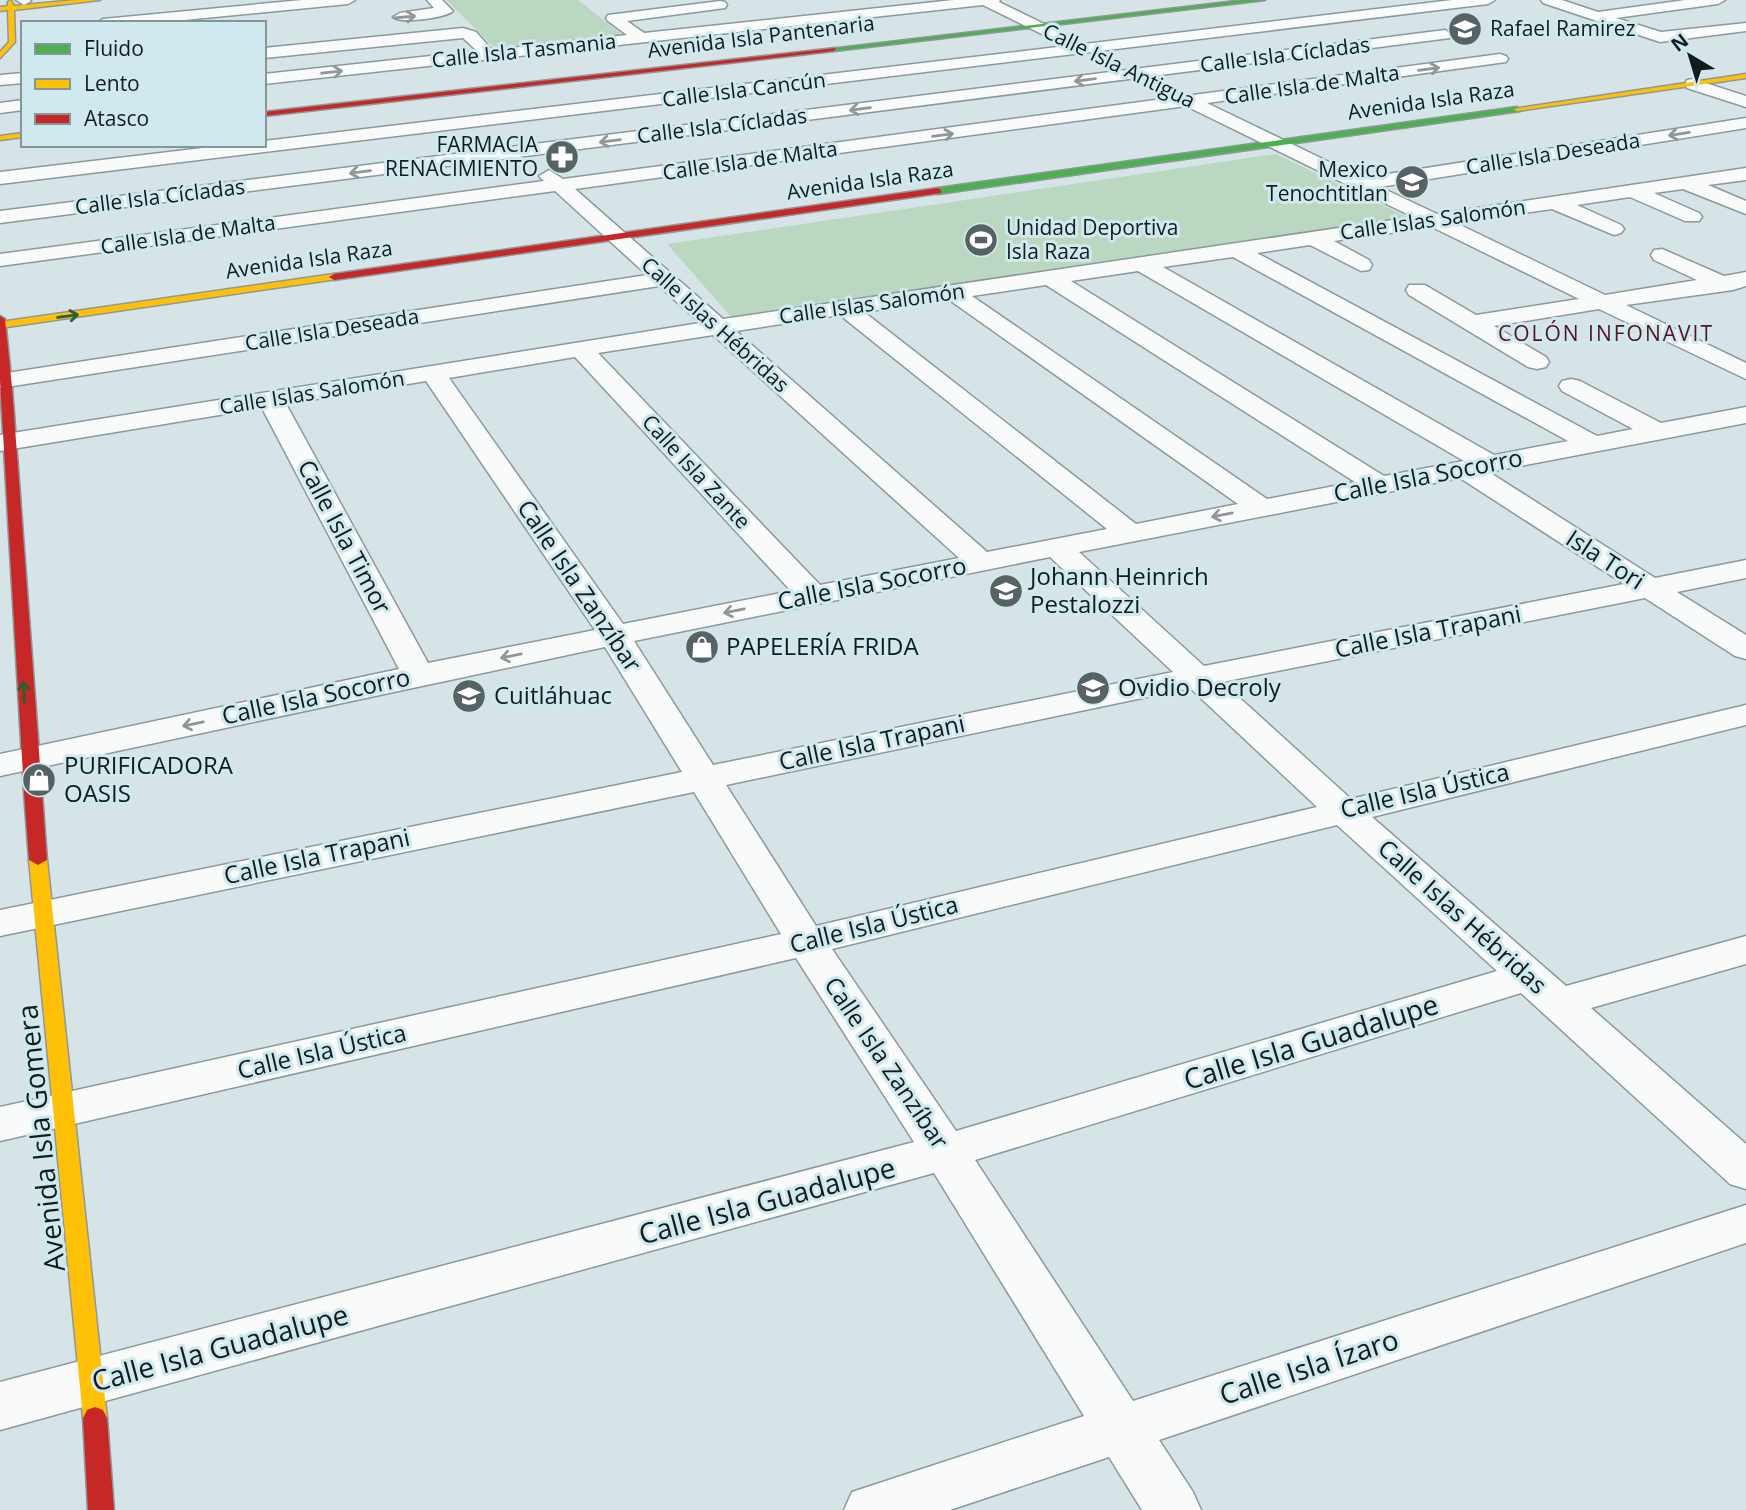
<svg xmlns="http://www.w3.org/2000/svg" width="1746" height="1510" viewBox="0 0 1746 1510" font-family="'Open Sans',sans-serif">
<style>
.green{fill:#bad7c1}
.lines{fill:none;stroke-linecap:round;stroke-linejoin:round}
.street-casing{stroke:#8d989a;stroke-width:3}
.fast-casing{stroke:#8d989a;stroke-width:3}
.slow-casing{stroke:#8d989a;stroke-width:3}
.jam-casing{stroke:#8d989a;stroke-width:3}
.street{fill:#f9fbfb;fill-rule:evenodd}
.fast{fill:#4caf50;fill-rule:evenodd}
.slow{fill:#ffc107;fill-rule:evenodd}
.jam{fill:#c62828;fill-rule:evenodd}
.oneway{stroke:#919797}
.oneway2{stroke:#2c5e34}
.labels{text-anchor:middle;stroke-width:6;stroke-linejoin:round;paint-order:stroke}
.far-poi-label{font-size:21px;fill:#121c1d;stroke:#cfe9ee;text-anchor:start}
.far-street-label{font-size:21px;fill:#121c1d;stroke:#cfe9ee}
.far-neighbourhood-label{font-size:21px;letter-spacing:2px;fill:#57121c;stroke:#cfe9ee}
.street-label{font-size:24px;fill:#121c1d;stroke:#cfe9ee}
.poi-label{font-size:24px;fill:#121c1d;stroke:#cfe9ee;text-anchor:start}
.near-street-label{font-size:28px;fill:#121c1d;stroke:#cfe9ee}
</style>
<rect width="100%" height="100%" fill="#d6e4e7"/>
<path class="green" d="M 446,0 L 578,0 L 625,37 L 498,51 Z
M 1276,154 L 1411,219 L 734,320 L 667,244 Z"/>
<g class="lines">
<g class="street-casing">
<path id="street" d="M 16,0 L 30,0 L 31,1 L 24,5 Z
M 302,0 L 355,0 L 348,4 L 153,23 L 96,23 L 103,19 Z
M 427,0 L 442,0 L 453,11 C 445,18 401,24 393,17 L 400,13 L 434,8 Z
M 953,0 L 1000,0 L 999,2 L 1075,39 L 1076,45 L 1452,0 L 1495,0 L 1488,4 L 0,184 L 0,172 L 228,145 L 264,145 L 264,141 L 1066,46 L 983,5 L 264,84 L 264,74 L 477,51 L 463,38 L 264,58 L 264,48 L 463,28 L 476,32 L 492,50 L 627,35 L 608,21 L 606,18 L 608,15 L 720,1 L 725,2 L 727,5 L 725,8 L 627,21 L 644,33 Z
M 1541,0 L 1562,0 L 1598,12 L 1685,0 L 1725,0 L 1718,4 L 1616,18 L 1661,32 L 1746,23 L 1746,31 L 1660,42 L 1543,3 Z
M 1445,30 L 1453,35 L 1450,38 L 0,223 L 0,211 Z
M 1500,54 L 1506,56 L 1508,59 L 1506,62 L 1207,103 L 1362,178 L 1746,118 L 1746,128 L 1380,187 L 1437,214 L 1746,168 L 1746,180 L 1708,185 L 1746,201 L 1746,214 L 1683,189 L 1654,193 L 1699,213 L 1702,217 L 1699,221 L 1685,221 L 1630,197 L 1577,205 L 1621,225 L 1624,229 L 1621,233 L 1614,235 L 1552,209 L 1456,223 L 1605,295 L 1697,280 L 1654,260 L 1651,255 L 1654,250 L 1662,249 L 1724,276 L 1746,272 L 1746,286 L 1733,290 L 1626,305 L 1746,363 L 1746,379 L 1599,309 L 1494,326 L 1546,357 L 1549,362 L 1546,367 L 1537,369 L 1528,367 L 1409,295 L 1406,290 L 1409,285 L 1425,285 L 1476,315 L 1579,299 L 1432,227 L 1334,241 L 1369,260 L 1372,265 L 1369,270 L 1361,271 L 1310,245 L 1257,253 L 1597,436 L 1633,429 L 1562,391 L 1559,386 L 1562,381 L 1571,379 L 1580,381 L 1661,423 L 1746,407 L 1746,423 L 1489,472 L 1655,578 L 1746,560 L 1746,578 L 1677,592 L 1746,635 L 1746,659 L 1735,656 L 1645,598 L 1222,682 L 1351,799 L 1746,705 L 1746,725 L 1372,817 L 1566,986 L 1746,936 L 1746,964 L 1591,1008 L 1746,1144 L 1746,1189 L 1730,1184 L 1521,993 L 975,1160 L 1133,1401 L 1746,1205 L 1746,1243 L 1159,1440 L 1193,1492 L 1201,1510 L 1142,1510 L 1109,1457 L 950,1510 L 844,1510 L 852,1492 L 1084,1416 L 934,1173 L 0,1430 L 0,1382 L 914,1142 L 796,958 L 0,1141 L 0,1107 L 781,934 L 694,792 L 0,936 L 0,910 L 682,772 L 605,647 L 0,776 L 0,754 L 399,669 L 262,408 L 0,451 L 0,435 L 700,323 L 659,286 L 0,388 L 0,374 L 647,275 L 555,191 L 0,266 L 0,254 L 544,181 L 539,176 L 549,170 L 563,179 ZM 1186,106 L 1413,217 L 723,319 L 575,189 ZM 1233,257 L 1568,441 L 1494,455 L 1163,267 ZM 1138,271 L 1464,461 L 1384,476 L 1071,281 ZM 1046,285 L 1355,482 L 1267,499 L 972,296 ZM 948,299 L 1238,504 L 1136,524 L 864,312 ZM 840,315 L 1107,529 L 987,552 L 736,331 ZM 713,335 L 959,558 L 820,585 L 598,353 ZM 575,357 L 791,591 L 623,624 L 449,378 ZM 426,381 L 595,630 L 428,663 L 286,404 ZM 1460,478 L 1624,584 L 1204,666 L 1079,552 ZM 1050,557 L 1173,672 L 713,765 L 634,641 ZM 1190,688 L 1317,807 L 816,926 L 726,785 ZM 1337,825 L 1497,971 L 956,1131 L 832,949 Z
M 23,73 L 23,83 L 0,85 L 0,75 Z
M 1693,79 L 1746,96 L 1746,107 L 1687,88 L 1685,84 L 1687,80 Z
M 23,100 L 23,110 L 0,113 L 0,103 Z"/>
</g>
<g class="fast-casing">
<path id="fast" d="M 1245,0 L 1265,0 L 834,51 L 830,49 Z
M 1517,107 L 1520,111 L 938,194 L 934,191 L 938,188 Z"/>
</g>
<g class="slow-casing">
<path id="slow" d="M 76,0 L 100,0 L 14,10 L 15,42 L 0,58 L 0,52 L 9,42 L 8,10 L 0,11 L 0,7 L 8,6 L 8,2 L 11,0 L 14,6 Z
M 1746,74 L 1746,78 L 1517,111 L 1513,109 Z
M 23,133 L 23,137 L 0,140 L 0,136 Z
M 334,274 L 337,275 L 337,279 L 0,328 L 0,322 Z
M 38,855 L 47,860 L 107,1418 L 103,1426 L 95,1429 L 87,1426 L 83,1418 L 29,860 Z"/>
</g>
<g class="jam-casing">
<path id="jam" d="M 836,48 L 834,51 L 264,116 L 264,112 Z
M 938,188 L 942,191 L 941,193 L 334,280 L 329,277 L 334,274 Z
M 0,316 L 5,319 L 12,387 L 47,860 L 38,865 L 29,860 L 24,792 L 0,381 Z
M 95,1407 L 103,1410 L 107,1418 L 114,1510 L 88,1510 L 83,1418 L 87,1410 Z"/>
</g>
<use href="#street" class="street"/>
<use href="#fast" class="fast"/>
<use href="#slow" class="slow"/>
<use href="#jam" class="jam"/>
</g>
<defs><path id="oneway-shaft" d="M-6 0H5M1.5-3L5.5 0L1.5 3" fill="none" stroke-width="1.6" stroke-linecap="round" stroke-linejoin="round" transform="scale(1.75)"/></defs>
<g class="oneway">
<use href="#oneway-shaft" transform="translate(405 17) rotate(-5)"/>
<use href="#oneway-shaft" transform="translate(1429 69) rotate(-8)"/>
<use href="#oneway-shaft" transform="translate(332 72) rotate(-6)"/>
<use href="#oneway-shaft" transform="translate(1085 80) rotate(173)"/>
<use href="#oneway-shaft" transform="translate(860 109) rotate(173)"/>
<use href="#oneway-shaft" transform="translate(1679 134) rotate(171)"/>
<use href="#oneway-shaft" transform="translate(943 135) rotate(-8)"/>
<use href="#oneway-shaft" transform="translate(610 141) rotate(173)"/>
<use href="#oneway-shaft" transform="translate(360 172) rotate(173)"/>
<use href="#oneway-shaft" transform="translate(1222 515) rotate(169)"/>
<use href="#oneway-shaft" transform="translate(734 611) rotate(169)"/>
<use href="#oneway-shaft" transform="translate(511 656) rotate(169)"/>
<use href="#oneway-shaft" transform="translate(193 724) rotate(168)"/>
</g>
<g class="oneway2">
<use href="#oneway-shaft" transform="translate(68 316) rotate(-8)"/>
<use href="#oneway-shaft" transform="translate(24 692) rotate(-93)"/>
</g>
<defs>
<g id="school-disc" transform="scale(1.75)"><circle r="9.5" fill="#576264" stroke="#cfe9ee"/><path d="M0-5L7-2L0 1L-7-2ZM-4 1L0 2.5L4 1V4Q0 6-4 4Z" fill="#fff"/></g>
<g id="pharmacy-disc" transform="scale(1.75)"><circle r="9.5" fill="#576264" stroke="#cfe9ee"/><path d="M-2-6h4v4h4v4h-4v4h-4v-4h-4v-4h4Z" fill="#fff"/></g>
<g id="stadium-disc" transform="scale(1.75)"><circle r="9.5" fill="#576264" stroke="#cfe9ee"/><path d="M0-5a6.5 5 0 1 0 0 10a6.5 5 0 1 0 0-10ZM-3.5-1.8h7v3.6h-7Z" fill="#fff"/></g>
<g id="shop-disc" transform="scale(1.75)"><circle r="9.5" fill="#576264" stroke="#cfe9ee"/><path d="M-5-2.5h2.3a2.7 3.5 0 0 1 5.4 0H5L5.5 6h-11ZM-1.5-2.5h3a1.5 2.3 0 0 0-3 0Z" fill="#fff"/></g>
</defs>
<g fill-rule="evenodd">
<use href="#school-disc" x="1465" y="29"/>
<use href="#pharmacy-disc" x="562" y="157"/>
<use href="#school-disc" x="1412" y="182"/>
<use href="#stadium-disc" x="981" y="240"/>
<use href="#school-disc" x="1006" y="591"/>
<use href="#shop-disc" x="702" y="647"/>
<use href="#school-disc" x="1093" y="688"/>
<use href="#school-disc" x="469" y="696"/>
<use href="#shop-disc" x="39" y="780"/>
</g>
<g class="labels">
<g class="far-poi-label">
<text x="1490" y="36">Rafael Ramirez</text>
<text x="538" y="152" text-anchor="end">FARMACIA<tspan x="538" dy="24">RENACIMIENTO</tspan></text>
<text x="1388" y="177" text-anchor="end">Mexico<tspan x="1388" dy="24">Tenochtitlan</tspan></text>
<text x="1006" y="235">Unidad Deportiva<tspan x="1006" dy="24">Isla Raza</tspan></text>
</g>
<g class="far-street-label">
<text transform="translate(761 37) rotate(-7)" y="7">Avenida Isla Pantenaria</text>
<text transform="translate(524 51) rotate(-6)" y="7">Calle Isla Tasmania</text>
<text transform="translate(1285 55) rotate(-7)" y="7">Calle Isla Cícladas</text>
<text transform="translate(1119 66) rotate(26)" y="7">Calle Isla Antigua</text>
<text transform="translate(1312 85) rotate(-8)" y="7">Calle Isla de Malta</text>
<text transform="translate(744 90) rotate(-7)" y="7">Calle Isla Cancún</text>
<text transform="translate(1431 101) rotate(-8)" y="7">Avenida Isla Raza</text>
<text transform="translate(722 126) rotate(-7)" y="7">Calle Isla Cícladas</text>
<text transform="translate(1553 154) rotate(-9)" y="7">Calle Isla Deseada</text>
<text transform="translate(750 161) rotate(-8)" y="7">Calle Isla de Malta</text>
<text transform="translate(870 181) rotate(-8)" y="7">Avenida Isla Raza</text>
<text transform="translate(160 197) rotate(-7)" y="7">Calle Isla Cícladas</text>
<text transform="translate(1433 220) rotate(-8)" y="7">Calle Islas Salomón</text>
<text transform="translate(188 235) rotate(-8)" y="7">Calle Isla de Malta</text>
<text transform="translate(309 260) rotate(-8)" y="7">Avenida Isla Raza</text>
<text transform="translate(872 304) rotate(-8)" y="7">Calle Islas Salomón</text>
<text transform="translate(715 325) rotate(42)" y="7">Calle Islas Hébridas</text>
<text transform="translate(332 330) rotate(-9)" y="7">Calle Isla Deseada</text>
<text transform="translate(312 393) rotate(-9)" y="7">Calle Islas Salomón</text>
<text transform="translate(696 472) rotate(47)" y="7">Calle Isla Zante</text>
</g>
<g class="far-neighbourhood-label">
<text x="1606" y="341">COLÓN INFONAVIT</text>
</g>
<g class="street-label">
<text transform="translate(1428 476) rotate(-11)" y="8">Calle Isla Socorro</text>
<text transform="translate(344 537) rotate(62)" y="8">Calle Isla Timor</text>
<text transform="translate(1605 560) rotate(33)" y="8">Isla Tori</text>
<text transform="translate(872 584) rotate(-11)" y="8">Calle Isla Socorro</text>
<text transform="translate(579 586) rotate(56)" y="8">Calle Isla Zanzíbar</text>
<text transform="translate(1428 632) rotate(-11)" y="8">Calle Isla Trapani</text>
<text transform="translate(316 697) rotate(-12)" y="8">Calle Isla Socorro</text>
<text transform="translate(872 743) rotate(-12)" y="8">Calle Isla Trapani</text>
<text transform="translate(1425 791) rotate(-13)" y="8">Calle Isla Ústica</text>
<text transform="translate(317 857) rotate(-12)" y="8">Calle Isla Trapani</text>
<text transform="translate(1462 917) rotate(42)" y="8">Calle Islas Hébridas</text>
<text transform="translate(874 925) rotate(-14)" y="8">Calle Isla Ústica</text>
<text transform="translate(322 1052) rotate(-13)" y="8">Calle Isla Ústica</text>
<text transform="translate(886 1063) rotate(56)" y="8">Calle Isla Zanzíbar</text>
</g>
<g class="poi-label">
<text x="1030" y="585">Johann Heinrich<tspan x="1030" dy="28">Pestalozzi</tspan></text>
<text x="726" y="655">PAPELERÍA FRIDA</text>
<text x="1118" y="696">Ovidio Decroly</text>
<text x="494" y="704">Cuitláhuac</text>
<text x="64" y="774">PURIFICADORA<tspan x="64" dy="28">OASIS</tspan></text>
</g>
<g class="near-street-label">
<text transform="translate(1311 1042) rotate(-17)" y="10">Calle Isla Guadalupe</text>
<text transform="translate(41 1138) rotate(-96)" y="10">Avenida Isla Gomera</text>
<text transform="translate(767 1201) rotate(-15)" y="10">Calle Isla Guadalupe</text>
<text transform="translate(220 1348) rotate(-15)" y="10">Calle Isla Guadalupe</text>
<text transform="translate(1309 1367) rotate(-18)" y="10">Calle Isla Ízaro</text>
</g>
</g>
<rect x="21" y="21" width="245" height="126" fill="#cfe9ee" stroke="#83979a" stroke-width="2"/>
<rect x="35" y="44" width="35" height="10" fill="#4caf50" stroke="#83979a" stroke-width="2"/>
<text x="84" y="56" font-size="21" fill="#121c1d">Fluido</text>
<rect x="35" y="79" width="35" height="10" fill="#ffc107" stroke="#83979a" stroke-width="2"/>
<text x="84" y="91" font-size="21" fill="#121c1d">Lento</text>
<rect x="35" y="114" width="35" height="10" fill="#c62828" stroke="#83979a" stroke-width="2"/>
<text x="84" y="126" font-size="21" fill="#121c1d">Atasco</text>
<g transform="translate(1690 56) rotate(322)" stroke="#cfe9ee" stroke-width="5" paint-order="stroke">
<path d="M0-5L12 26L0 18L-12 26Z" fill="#121c1d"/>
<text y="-10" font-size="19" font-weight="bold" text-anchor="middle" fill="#121c1d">N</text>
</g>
</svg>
